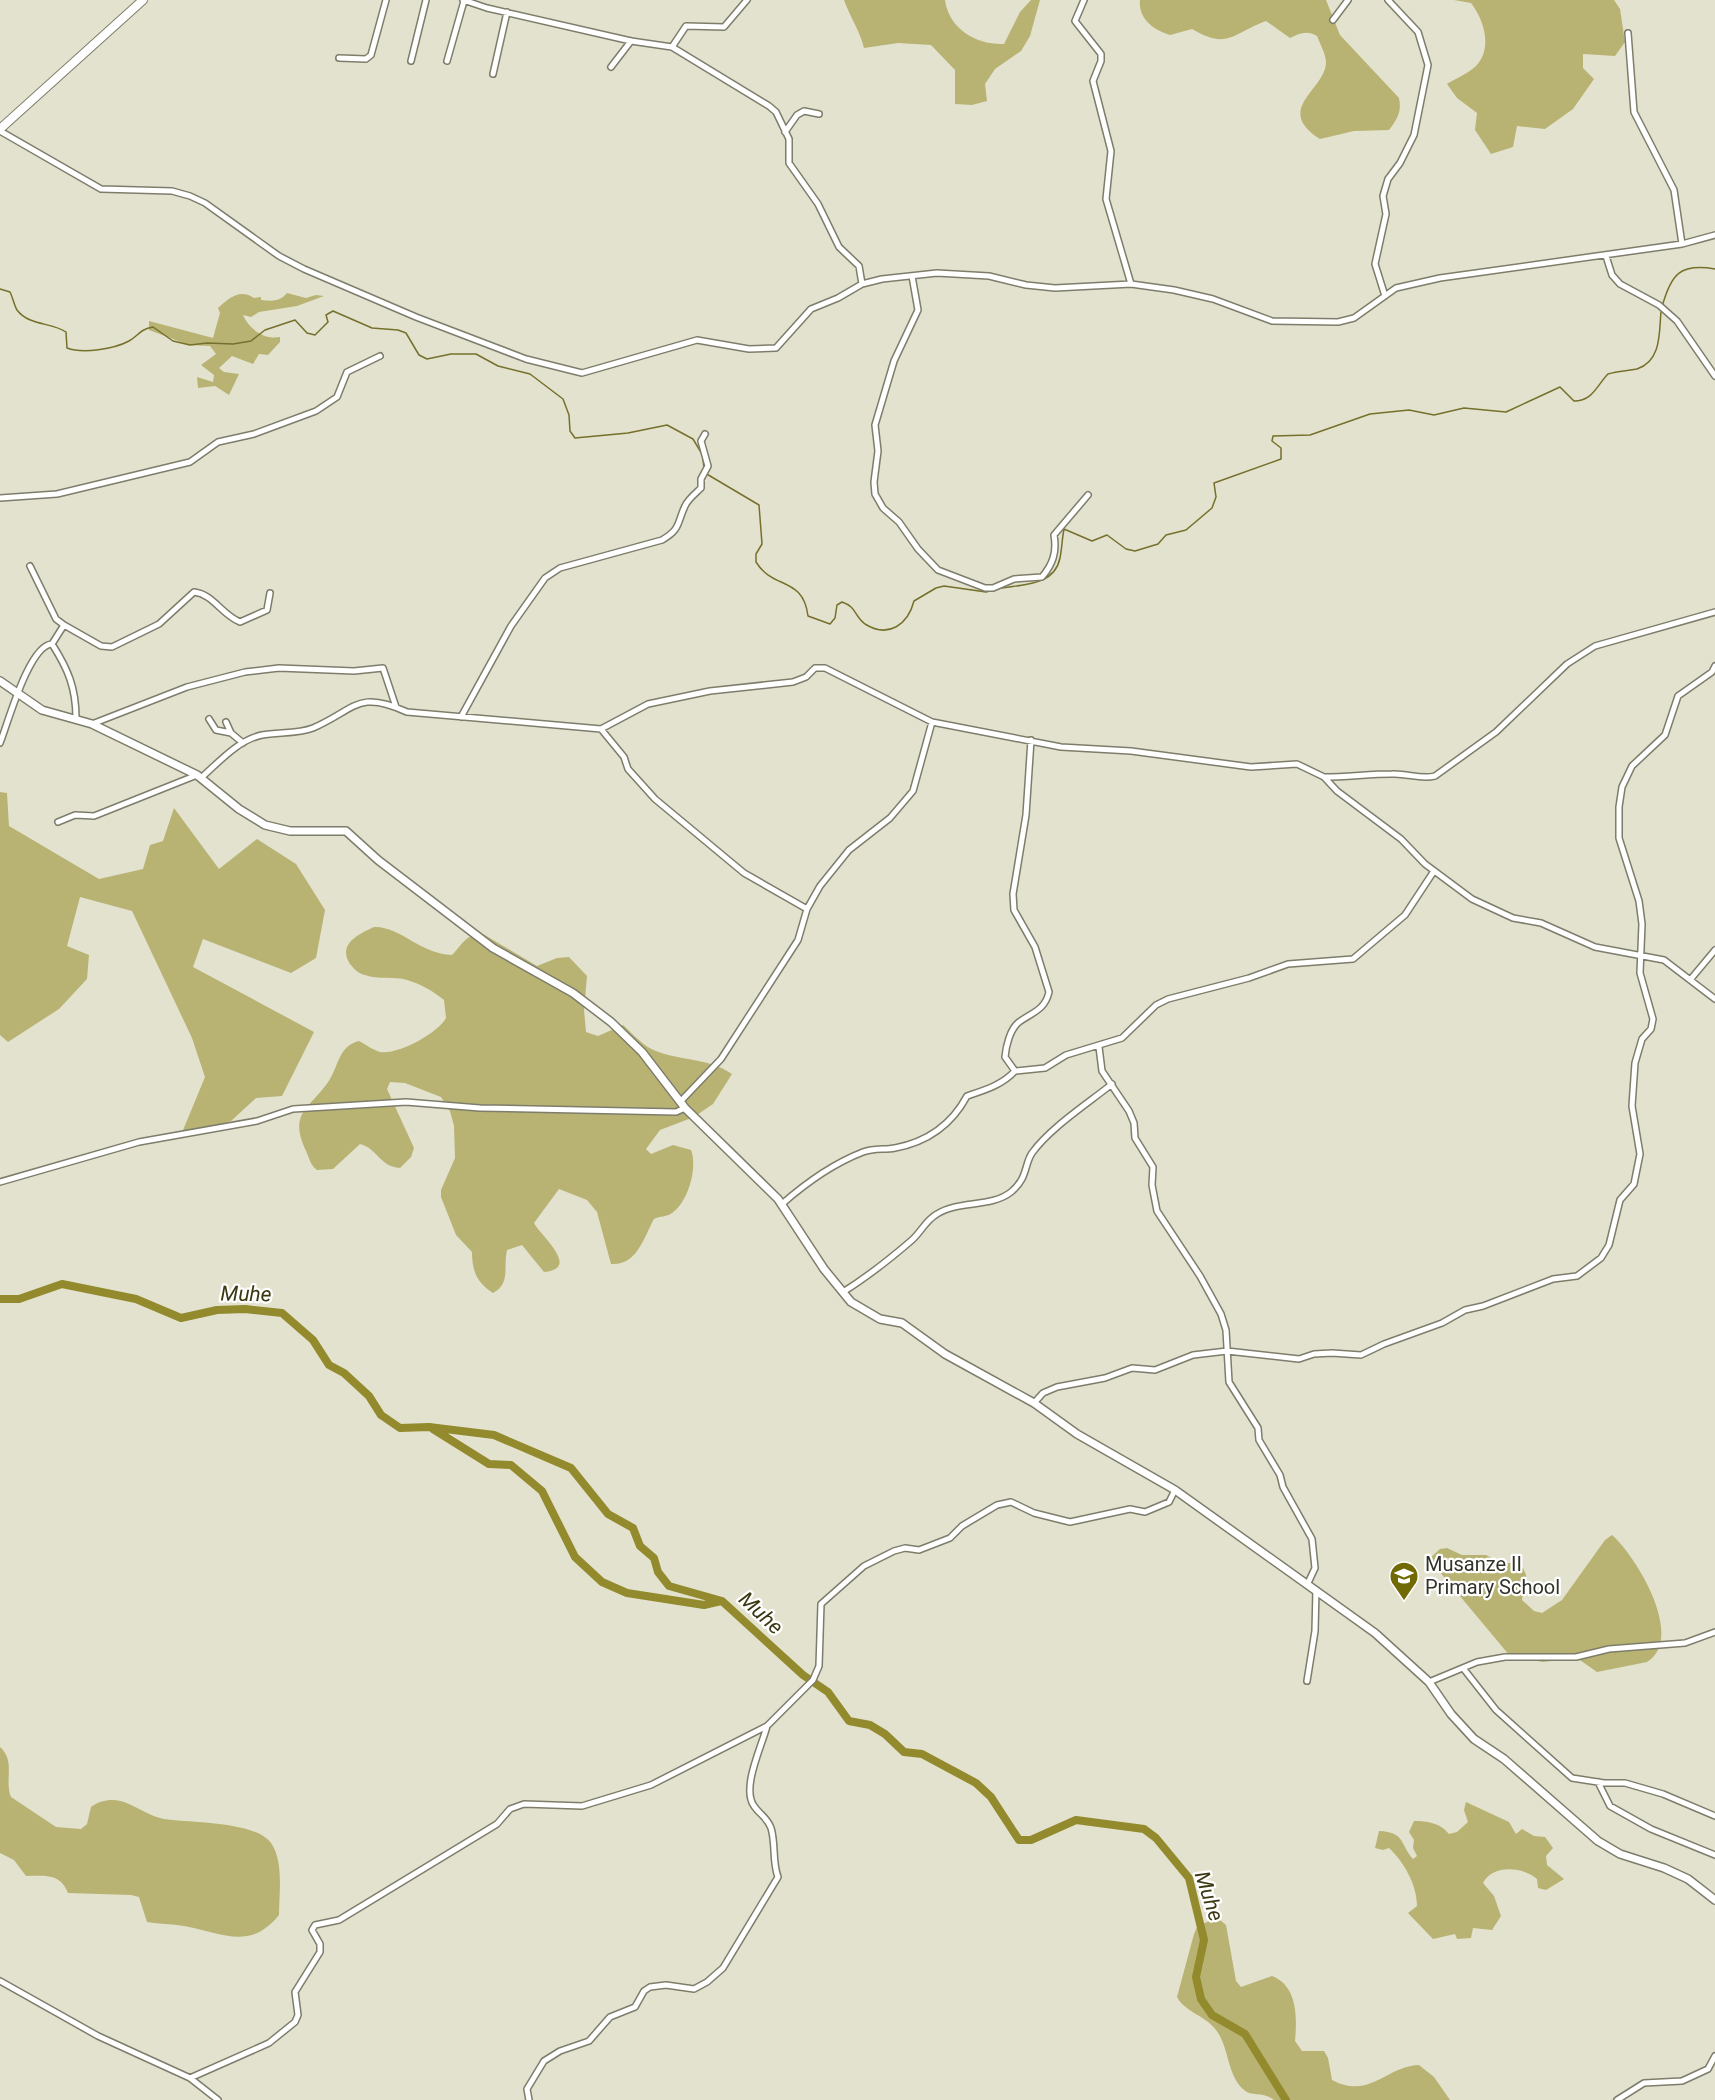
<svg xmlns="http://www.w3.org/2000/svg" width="1715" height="2100" viewBox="0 0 1715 2100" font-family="Roboto,sans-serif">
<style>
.green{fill:#b8b373}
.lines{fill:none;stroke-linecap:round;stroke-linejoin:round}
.stream{stroke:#75702b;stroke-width:1.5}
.river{stroke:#928a2c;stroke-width:8}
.minor-casing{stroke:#7e7d6b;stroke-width:8}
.major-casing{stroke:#7e7d6b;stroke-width:10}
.highway-casing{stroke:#7e7d6b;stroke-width:10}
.minor{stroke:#fff;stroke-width:5}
.major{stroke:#fff;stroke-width:7}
.highway{stroke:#fff;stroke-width:8}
.labels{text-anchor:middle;stroke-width:4.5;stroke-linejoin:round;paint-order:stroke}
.poi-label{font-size:20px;fill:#32322a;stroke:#fff;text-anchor:start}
.water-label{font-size:21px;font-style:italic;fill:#3b3811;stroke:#fff}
</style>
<rect width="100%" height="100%" fill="#e3e2ce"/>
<path class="green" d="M 844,0 L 945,0 C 949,29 976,45 1004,44 L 1020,12 L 1031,0 L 1040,0 L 1030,36 L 1021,51 L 995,69 L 985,84 L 987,101 L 972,105 L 955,104 L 955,70 L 931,45 L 898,43 L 864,48 C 860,31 850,17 844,0 Z
M 1140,0 L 1326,0 L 1340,35 L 1399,98 C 1402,112 1397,119 1389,130 L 1354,131 L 1320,139 C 1273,109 1325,90 1326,63 C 1326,54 1320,44 1317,36 C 1307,30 1300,33 1290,38 L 1266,21 C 1231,34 1228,50 1192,29 L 1170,35 C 1154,30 1138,19 1140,0 Z
M 1454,0 L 1614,0 L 1620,9 L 1625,42 L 1615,56 L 1583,54 L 1583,68 L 1594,79 L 1573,109 L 1545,129 L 1517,126 L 1513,147 L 1491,154 L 1475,130 L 1477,113 L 1457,98 L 1447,84 C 1455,79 1469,73 1476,66 C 1493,48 1484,20 1471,3 Z
M 287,293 L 306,298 L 316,295 L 324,296 L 297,306 L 259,312 L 251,317 L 243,315 C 249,329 264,340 280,337 L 280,342 L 268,355 L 259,354 L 253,364 L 232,356 L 219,368 L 224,372 L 239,374 L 229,395 L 215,386 L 198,388 L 197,377 L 213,382 L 214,375 L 201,365 L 216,354 L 210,346 L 189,345 L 149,330 L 149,321 L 213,338 L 220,313 L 218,308 C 228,299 240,288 254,298 L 261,297 L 261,300 C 272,301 280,302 287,293 Z
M 0,792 L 7,793 L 9,826 L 99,879 L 143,869 L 150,845 L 163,841 L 174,808 L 219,869 L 257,839 L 296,864 L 325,910 L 316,958 L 291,973 L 203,939 L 193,967 L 314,1032 L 282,1096 L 256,1098 L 231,1121 L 181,1135 L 205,1077 L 192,1038 L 132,911 L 80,897 L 67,946 L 89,955 L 87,979 L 59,1009 L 8,1042 L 0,1035 Z
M 374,927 C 400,926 420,954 452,955 C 463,944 465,934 483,934 L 537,966 L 557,958 L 569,957 L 587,976 L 584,1010 L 586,1032 L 598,1036 L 623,1025 C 632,1033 644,1047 656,1051 C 681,1061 709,1058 732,1074 L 713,1104 L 694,1117 L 660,1130 L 646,1149 L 651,1154 L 673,1145 L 691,1150 C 698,1167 688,1203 672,1213 C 667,1217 660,1216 654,1219 C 644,1237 637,1266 611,1264 L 597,1212 L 587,1200 L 559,1189 L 534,1223 C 539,1234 582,1269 544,1272 L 522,1245 L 507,1250 C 503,1266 511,1284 493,1293 C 477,1283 472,1271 472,1252 L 456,1235 L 441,1197 L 441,1190 L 455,1158 L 454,1126 L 450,1111 L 441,1097 L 405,1083 L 390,1082 L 387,1089 L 414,1148 L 411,1157 L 400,1168 C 380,1167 377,1148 360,1144 L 333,1169 L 317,1170 C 310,1165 310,1159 306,1151 C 287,1111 312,1108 330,1079 C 339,1064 339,1046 359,1041 C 365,1044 373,1050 380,1052 C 398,1055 438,1033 446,1018 L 444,1000 C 433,991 421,984 407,980 C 394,976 378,980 365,975 C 359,974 354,969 350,964 C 337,944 359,934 374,927 Z
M 1612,1535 C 1636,1556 1686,1638 1647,1662 L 1597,1672 L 1577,1658 L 1543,1662 L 1510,1656 L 1429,1559 L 1440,1549 L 1447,1548 L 1462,1555 L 1486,1555 L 1501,1563 L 1516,1563 L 1523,1568 L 1526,1575 L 1522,1600 L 1534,1611 L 1542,1613 L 1562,1600 L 1605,1540 Z
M 0,1747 C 16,1761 4,1780 11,1797 L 56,1827 L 81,1829 L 87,1824 L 91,1807 C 98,1802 104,1800 113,1800 C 129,1800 147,1816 164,1819 C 190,1823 255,1821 271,1843 C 284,1861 279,1894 279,1915 C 250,1951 222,1933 184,1926 C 172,1924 159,1924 147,1922 L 139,1897 L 131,1895 L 68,1893 C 60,1873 45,1876 26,1876 L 14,1860 L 0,1853 Z
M 1466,1802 L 1509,1822 L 1516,1834 L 1522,1829 L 1534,1836 L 1545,1837 L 1553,1848 L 1546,1856 L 1547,1865 L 1564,1879 L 1546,1890 L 1538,1888 L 1537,1879 C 1523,1867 1493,1864 1483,1883 L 1494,1896 L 1501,1916 L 1492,1930 L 1473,1928 L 1471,1938 L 1457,1939 L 1455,1934 L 1433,1939 L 1408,1913 L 1417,1906 C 1417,1885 1404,1862 1389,1848 L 1383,1850 L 1375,1848 L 1379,1831 C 1405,1832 1400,1844 1413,1859 L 1417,1856 L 1413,1848 L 1414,1840 L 1409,1832 L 1414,1821 C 1428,1821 1440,1823 1449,1834 L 1457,1832 L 1468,1822 L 1464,1810 Z
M 1211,1920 L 1220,1920 L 1226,1925 L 1236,1981 L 1241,1987 L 1272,1976 C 1298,1986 1297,2018 1295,2041 L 1302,2051 L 1324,2051 L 1328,2058 L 1332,2080 C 1370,2100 1386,2066 1419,2065 L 1434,2077 L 1450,2100 L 1274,2100 C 1263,2091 1252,2097 1244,2090 C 1227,2076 1229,2046 1216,2030 C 1206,2016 1185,2012 1177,1997 L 1194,1934 L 1197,1927 Z"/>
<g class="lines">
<path class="stream" d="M 0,289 L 10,292 C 13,298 14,305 17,310 C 29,326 51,322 66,332 L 67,348 C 83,354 114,349 129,341 C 138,336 140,329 153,327 L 173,341 L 190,345 L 207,343 L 233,344 L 251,341 L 265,330 L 295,320 L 307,333 L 315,335 L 328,322 L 326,315 L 333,311 L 372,328 L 398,330 L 406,333 L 419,355 L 427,359 L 451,354 L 476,354 L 498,366 L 530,374 L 563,399 L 569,415 L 570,431 L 575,438 L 628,433 L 667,425 L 693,439 L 702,454
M 1662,307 C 1671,274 1680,263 1715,269
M 703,459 L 704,469
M 705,473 L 759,505 L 762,544 L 756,554 L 756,562 C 773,590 803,576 808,616 L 830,624 L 835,618 L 837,605 L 842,602 C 857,607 854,616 865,624 C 889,639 908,624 914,601 L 936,588 L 944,586 L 986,592 L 993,590
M 997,589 C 1021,584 1054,587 1060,558 C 1062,548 1062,539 1064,529 L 1092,541 L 1107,535 L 1126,549 L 1135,551 L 1158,544 L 1166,535 L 1186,530 L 1212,508 L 1216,497 L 1214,483 L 1281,459 L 1281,448 L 1272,441 L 1273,436 L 1310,435 L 1370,414 L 1409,410 L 1434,415 L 1464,408 L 1506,412 L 1560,387 L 1574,401 C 1593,401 1597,385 1608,374 C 1618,371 1627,371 1637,369 C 1662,361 1659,331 1661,312"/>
<path class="river" d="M 0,1299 L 19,1299 L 62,1284 L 136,1299 L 181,1318 L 217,1310 L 245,1309 L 282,1313 L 313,1340 L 329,1365 L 344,1373 L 369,1396 L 381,1415 L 400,1428 L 429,1427 L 494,1435 L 571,1468 L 608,1514 L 633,1528 L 640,1546 L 654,1558 L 658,1572 L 669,1586 L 722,1601 L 803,1675 L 828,1692 L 849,1721 L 870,1725 L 885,1734 L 904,1752 L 922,1754 L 976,1783 L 991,1797 L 1019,1840 L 1031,1840 L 1076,1820 L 1144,1829 L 1156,1838 L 1189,1878 L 1204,1940 L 1196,1977 L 1201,1999 L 1212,2015 L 1245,2034 L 1286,2100
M 433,1429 L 489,1464 L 511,1465 L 542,1491 L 575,1557 L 602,1582 L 627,1593 L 704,1605 L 721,1601"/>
<g class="minor-casing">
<path id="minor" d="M 463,0 L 487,8 L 631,41 L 672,47 L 769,106 L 776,112 L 789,139 L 789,163 L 818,204 L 839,247 L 859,266 L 862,284
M 1084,0 L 1075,21 L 1101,54 L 1101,61 L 1093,81 L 1111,151 L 1106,199 L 1131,284
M 1333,20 L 1348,0
M 1628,33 L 1634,112 L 1674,190 L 1682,244
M 672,47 L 686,26 L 724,27 L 747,0
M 339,58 L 366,59 L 371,55 L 386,0
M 411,61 L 426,0
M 447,61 L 464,1
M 611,67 L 631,41
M 493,74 L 507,12
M 0,131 L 101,189 L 172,191 L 190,196 L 205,203 L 279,256 L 304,269 L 416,317 L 526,359 L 582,373 L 697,340 L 749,349 L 776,348 L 811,309 L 838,298 L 862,284 L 882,279 L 937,273 L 989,276 L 1026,285 L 1055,288 L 1131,284 L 1174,290 L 1213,299 L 1272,321 L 1338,322 L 1354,318 L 1396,288 L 1440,278 L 1682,244 L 1715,235
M 785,132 L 797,115 L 804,111 L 819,114
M 1606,256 L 1612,275 L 1620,284 L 1659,305 L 1677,321 L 1715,376
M 912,276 L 918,310 L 894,361 L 875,425 L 878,451 L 874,482 L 875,494 L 883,508 L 899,522 L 918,549 L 938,570 L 985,588 L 993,588 L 1014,579 L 1042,577 C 1053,564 1057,552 1054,535 L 1088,495
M 1385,296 L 1375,264 L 1386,214 L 1383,196 L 1388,179 L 1400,163 L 1414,135 L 1428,65 L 1418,32 L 1388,0
M 0,498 L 57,494 L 190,462 L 218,442 L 254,434 L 316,411 L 337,397 L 347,372 L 380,356
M 30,566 L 56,619 L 64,625 L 52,644 C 68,669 76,688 76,718
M 64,625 L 101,646 L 112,647 L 159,624 L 194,592 C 213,594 222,615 240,622 L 267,610 L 270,593
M 461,717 L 511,626 L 545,578 L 560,568 L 662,540 C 681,529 677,523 685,506 C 688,499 696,493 701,488 L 701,479 L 708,466 L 701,441 L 705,434
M 209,719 L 216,730 L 231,733
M 226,722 L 231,733 L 243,743
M 92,724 L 187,687 L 245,672 L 279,668 L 354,671 L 383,668 L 396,707
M 601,729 L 624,757 L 628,769 L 655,799 L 744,873 L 807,909
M 0,743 C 8,723 29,645 52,644
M 1324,777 C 1347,777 1370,774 1392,774 C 1407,773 1421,780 1435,776 L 1496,732 L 1567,664 L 1595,646 L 1715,612
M 201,778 C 219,762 238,740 262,735 C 278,732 298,734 313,728 C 355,710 357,689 407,712 L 601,729 L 648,704 L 710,691 L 793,682 L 806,677 L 815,668 L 825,668 L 932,722 L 1061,747 L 1131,751 L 1251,767 L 1297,764 L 1324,777 L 1337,791 L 1401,839 L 1425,864 L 1472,899 L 1513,918 L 1541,923 L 1595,947 L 1664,960 L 1715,999
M 58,822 L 75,815 L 94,816 L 197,775
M 1690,980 L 1715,950
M 1099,1047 L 1102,1071 L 1129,1111 L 1134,1123 L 1135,1138 L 1153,1167 L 1152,1185 L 1157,1211 L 1200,1276 L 1221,1314 L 1226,1330 L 1229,1382 L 1258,1428 L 1259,1440 L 1280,1475 L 1283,1487 L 1312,1539 L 1315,1568 L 1308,1583
M 1015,1071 L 1005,1057 C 1006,1046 1010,1029 1019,1022 C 1033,1012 1045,1010 1049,992 L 1035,947 L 1014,910 L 1013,894 L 1026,815 L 1031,740
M 680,1102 L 721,1059 L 798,940 L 807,909 L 820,886 L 849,850 L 890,818 L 913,791 L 932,722
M 0,1182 L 139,1142 L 257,1121 L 293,1109 L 406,1102 L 480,1108 L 676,1112 L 685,1108
M 782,1204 C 807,1182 832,1164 863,1152 C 874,1148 884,1150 895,1148 C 927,1142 952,1124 967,1096 C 985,1090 1002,1085 1015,1071 L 1045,1068 L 1066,1055 L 1122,1038 L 1156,1005 L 1168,999 L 1249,978 L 1288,964 L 1353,959 L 1405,915 L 1434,871
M 843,1292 C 867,1277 890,1259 912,1240 C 921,1232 926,1220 937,1214 C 959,1200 991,1208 1011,1192 C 1028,1178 1024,1165 1032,1153 C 1050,1128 1087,1104 1112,1084
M 1034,1403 L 1043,1393 L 1057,1387 L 1105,1378 L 1132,1368 L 1155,1370 L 1193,1355 L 1227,1351 L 1299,1359 L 1314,1354 L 1332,1353 L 1361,1355 L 1384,1344 L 1442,1323 L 1465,1310 L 1483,1306 L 1553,1279 L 1577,1276 L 1601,1258 L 1609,1245 L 1620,1200 L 1634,1184 L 1640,1154 L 1632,1106 L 1635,1063 L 1642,1039 L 1651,1029 L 1653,1019 L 1640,973 L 1642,924 L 1639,901 L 1619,838 L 1619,807 L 1622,787 L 1632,766 L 1665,735 L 1678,696 L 1712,672 L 1715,666
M 1463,1668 L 1496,1710 L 1572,1778 L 1604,1783 L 1625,1783 L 1663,1794 L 1715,1816
M 1307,1681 L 1315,1631 L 1316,1590
M 1429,1682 L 1477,1662 L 1505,1657 L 1576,1657 L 1609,1649 L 1685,1643 L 1715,1632
M 1598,1782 L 1610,1806 L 1651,1829 L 1715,1855
M 0,1981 L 98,2036 L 190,2078 L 218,2100
M 190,2078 L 269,2043 L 295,2022 L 298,2015 L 295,1992 L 320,1952 L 320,1944 L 312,1930 L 315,1925 L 339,1920 L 497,1824 L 510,1809 L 524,1804 L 582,1806 L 651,1785 L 767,1726 L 813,1680 L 819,1666 L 821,1604 L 864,1566 L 894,1551 L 905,1548 L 919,1550 L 950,1538 L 962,1526 L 997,1505 L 1011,1502 L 1034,1513 L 1070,1522 L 1130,1509 L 1145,1512 L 1169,1502 L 1175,1490
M 529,2100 L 527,2089 L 544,2061 L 560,2051 L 589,2041 L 610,2017 L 635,2007 L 644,1991 L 650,1987 L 666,1985 L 694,1989 L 707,1982 L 723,1968 L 778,1877 C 772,1861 776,1845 771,1828 C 767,1817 760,1815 754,1806 C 741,1788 762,1746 767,1726
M 1617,2100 L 1644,2083 L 1682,2081 L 1708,2069 L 1715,2056"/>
</g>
<g class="major-casing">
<path id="major" d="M 0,681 L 42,710 L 92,724 L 197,775 L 239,809 L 265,825 L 290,831 L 346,831 L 378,860 L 493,948 L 573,993 L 611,1022 L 642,1052 L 685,1108 L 778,1199 L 824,1269 L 851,1302 L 880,1319 L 902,1323 L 945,1354 L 1034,1403 L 1077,1434 L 1175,1490 L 1375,1633 L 1429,1682 L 1451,1714 L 1474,1739 L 1504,1759 L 1598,1841 L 1620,1854 L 1664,1868 L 1688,1879 L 1715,1900"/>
</g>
<g class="highway-casing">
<path id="highway" d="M 0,129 L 143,0"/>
</g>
<use href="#minor" class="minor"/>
<use href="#major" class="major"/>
<use href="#highway" class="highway"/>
</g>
<defs>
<g id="school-pin" transform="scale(1.5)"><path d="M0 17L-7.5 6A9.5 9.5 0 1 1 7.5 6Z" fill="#716a04" stroke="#fff"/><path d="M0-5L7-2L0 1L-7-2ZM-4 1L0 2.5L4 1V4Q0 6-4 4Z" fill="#fff"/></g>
</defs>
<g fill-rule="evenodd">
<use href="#school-pin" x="1404" y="1576"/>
</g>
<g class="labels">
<g class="poi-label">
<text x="1425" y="1571">Musanze II<tspan x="1425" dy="23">Primary School</tspan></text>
</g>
<g class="water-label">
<text transform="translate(246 1294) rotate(1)" y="7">Muhe</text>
<text transform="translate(761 1613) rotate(43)" y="7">Muhe</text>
<text transform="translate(1209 1896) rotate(72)" y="7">Muhe</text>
</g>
</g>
</svg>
